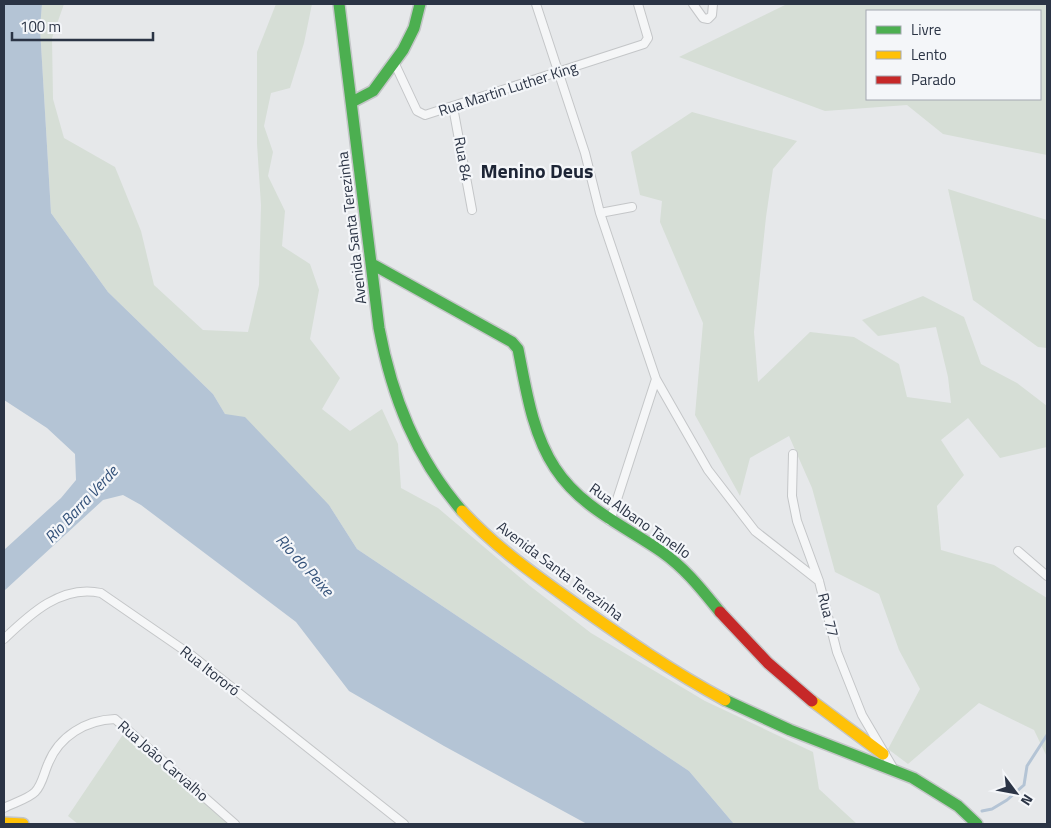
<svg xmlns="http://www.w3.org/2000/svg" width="1051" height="828" viewBox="0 0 1051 828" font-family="'Titillium Web',sans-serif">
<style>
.green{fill:#d6ded6;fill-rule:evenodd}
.water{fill:#b4c4d5}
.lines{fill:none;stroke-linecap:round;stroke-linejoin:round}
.stream{stroke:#b4c4d5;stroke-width:3}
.street-casing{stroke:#c4c6c8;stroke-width:10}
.fast-casing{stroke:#c4c6c8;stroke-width:14}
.slow-casing{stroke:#c4c6c8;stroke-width:14}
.jam-casing{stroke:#c4c6c8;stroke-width:14}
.street{stroke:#f5f6f7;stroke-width:8}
.fast{stroke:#4caf50;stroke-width:11}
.slow{stroke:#ffc107;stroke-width:11}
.jam{stroke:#c62828;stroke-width:11}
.labels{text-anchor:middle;stroke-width:4.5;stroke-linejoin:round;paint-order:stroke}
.street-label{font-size:15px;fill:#2b3445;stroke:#f4f6f9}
.water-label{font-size:16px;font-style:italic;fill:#34527a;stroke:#f4f6f9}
.district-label{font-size:20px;font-weight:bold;fill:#1d2536;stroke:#f4f6f9}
</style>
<rect width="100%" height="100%" fill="#e6e8ea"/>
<path class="green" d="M 42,4 L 64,4 L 52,38 L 53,99 L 64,138 L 115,167 L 141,231 L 154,285 L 203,330 L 248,332 L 259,285 L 261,205 L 257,144 L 257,52 L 276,4 L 312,4 L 304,43 L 290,88 L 271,93 L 264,126 L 273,152 L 268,176 L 285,211 L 282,246 L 310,264 L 319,290 L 310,339 L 340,378 L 322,409 L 350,431 L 382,409 L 398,444 L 401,488 L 438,508 L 530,586 L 591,633 L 705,701 L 813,752 L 819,789 L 857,824 L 734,824 L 689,771 L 357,549 L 329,505 L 225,414 L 213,394 L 108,292 L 51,213 L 40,28 Z
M 787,4 L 1047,4 L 1047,155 L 943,134 L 907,105 L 825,111 L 679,57 ZM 867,11 L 1040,11 L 1040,99 L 867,99 Z
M 692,112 L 797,141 L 773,169 L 766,217 L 754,332 L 758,382 L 810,332 L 854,337 L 899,364 L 907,397 L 951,403 L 948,377 L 936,327 L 878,336 L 862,320 L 923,296 L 964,317 L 981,364 L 1017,383 L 1047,406 L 1047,447 L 1000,458 L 968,418 L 941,440 L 964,475 L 937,506 L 941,550 L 994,565 L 1047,598 L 1047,757 L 1034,730 L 979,703 L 908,764 L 888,749 L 920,689 L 899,650 L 879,594 L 835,572 L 812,488 L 789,436 L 750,458 L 740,496 L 695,415 L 703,323 L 660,222 L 662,201 L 640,195 L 631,152 Z
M 948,189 L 1047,220 L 1047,348 L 1038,347 L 973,300 Z
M 124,733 L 229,824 L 78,824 L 68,816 Z"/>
<path class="water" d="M 4,4 L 42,4 L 40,28 L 51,213 L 108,292 L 213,394 L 225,414 L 245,417 L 329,505 L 357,549 L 689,771 L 734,824 L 587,824 L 444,746 L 349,691 L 296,622 L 141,505 L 123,495 L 103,500 L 4,591 L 4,550 L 61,498 L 76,480 L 75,454 L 47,428 L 4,400 Z"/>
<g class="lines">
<path class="stream" d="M 982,811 L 992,809 L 1007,800 L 1024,785 L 1027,766 L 1047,735"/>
<g class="street-casing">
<path id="street" d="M 536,4 L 585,153 L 600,213 L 656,379 L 708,470 L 755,531 L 819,581
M 693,4 L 703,18 L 708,19 L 712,15 L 713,4
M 394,62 L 417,111 L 425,115 L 644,44 L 648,38 L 638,4
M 453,107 L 472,210
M 600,213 L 632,207
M 793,454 L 792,496 L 797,521 L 819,581 L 837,652 L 862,715 L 892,766
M 610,521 L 656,379
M 1018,551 L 1047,576
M 4,639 C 30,614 62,584 101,593 L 191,655 L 404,824
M 4,808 C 13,803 28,799 35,792 C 42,785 44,773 48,764 C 59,736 86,720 115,719 L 235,824"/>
</g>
<g class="fast-casing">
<path id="fast" d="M 339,4 L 379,328 C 392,397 416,458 462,511
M 352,102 L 373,91 L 403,50 L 414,28 L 420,4
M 372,264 L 512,342 L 518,349 C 526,389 532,433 555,468 C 581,508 625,526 662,552 C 686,569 702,590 720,612
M 725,700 L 790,730 L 913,778 L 958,806 L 977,824"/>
</g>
<g class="slow-casing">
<path id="slow" d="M 462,511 C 496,548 537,576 577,605 C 625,639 673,672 725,700
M 812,701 L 883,754
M 4,823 L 23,824"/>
</g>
<g class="jam-casing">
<path id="jam" d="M 720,612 L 768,663 L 812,701"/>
</g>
<use href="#street" class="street"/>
<use href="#fast" class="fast"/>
<use href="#slow" class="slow"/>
<use href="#jam" class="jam"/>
</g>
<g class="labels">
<g class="street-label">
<text transform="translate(508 89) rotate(-18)" y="5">Rua Martin Luther King</text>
<text transform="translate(463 159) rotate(80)" y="5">Rua 84</text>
<text transform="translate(352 228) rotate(-97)" y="5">Avenida Santa Terezinha</text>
<text transform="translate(640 521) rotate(35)" y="5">Rua Albano Tanello</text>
<text transform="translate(560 571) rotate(37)" y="5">Avenida Santa Terezinha</text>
<text transform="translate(828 615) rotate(76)" y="5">Rua 77</text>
<text transform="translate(210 671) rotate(38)" y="5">Rua Itororó</text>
<text transform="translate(163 761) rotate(41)" y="5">Rua João Carvalho</text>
</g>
<g class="water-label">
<text transform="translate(81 504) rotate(-47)" y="6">Rio Barra Verde</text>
<text transform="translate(305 565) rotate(48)" y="6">Rio do Peixe</text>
</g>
<g class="district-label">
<text x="537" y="178">Menino Deus</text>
</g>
</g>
<rect width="1051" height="828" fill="none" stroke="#2b3445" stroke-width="10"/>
<rect x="866" y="10" width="175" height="90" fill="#f4f6f9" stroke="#a4a8b1"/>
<rect x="876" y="26" width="25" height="8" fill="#4caf50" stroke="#a4a8b1"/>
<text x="911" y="35" font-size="15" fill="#2b3445">Livre</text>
<rect x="876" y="51" width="25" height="8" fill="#ffc107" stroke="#a4a8b1"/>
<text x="911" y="60" font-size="15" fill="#2b3445">Lento</text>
<rect x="876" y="76" width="25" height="8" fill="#c62828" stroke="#a4a8b1"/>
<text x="911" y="85" font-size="15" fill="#2b3445">Parado</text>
<g transform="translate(1016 793) rotate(122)" stroke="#f4f6f9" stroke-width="4" paint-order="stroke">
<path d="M0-4L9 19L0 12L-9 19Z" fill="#2b3445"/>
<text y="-8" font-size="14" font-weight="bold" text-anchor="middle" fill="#2b3445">N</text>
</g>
<path d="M12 32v8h141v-8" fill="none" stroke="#2b3445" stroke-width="2.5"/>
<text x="20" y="32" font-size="15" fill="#2b3445" stroke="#f4f6f9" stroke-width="4" paint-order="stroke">100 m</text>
</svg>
